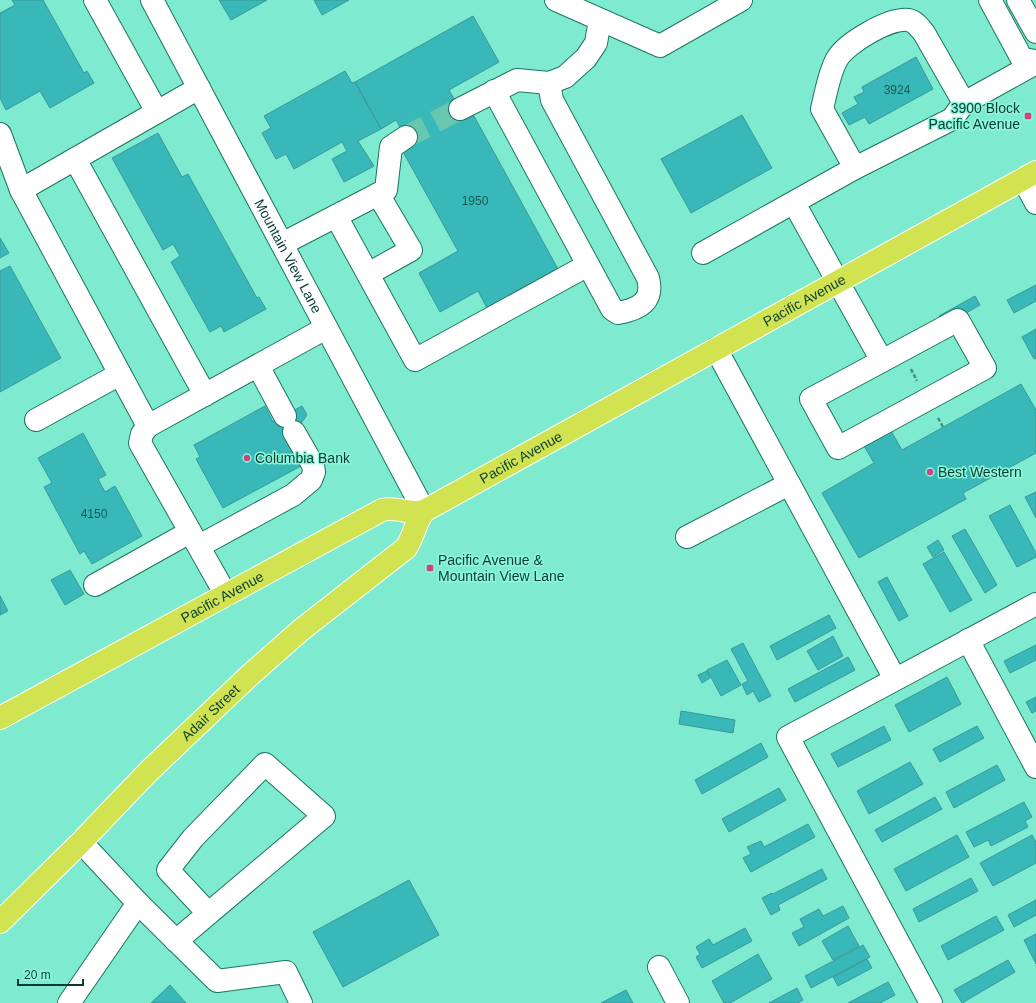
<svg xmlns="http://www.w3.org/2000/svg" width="1036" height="1003" viewBox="0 0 1036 1003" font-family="Arial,sans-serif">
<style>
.building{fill:#39b8b9;stroke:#3c9899}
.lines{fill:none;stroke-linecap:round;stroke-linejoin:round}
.minor-tunnel{stroke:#67c7af;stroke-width:22;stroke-dasharray:22 11;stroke-linecap:butt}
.minor-casing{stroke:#1c7562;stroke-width:24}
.highway-casing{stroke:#fff;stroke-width:24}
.path{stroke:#43907e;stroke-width:2.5;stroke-dasharray:4 2;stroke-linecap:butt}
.minor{stroke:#fff;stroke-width:22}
.highway{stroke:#d2e352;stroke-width:22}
.poi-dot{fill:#cc4483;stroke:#8cf7dc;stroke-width:1.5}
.labels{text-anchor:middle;stroke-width:3;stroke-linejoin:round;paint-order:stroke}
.number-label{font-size:12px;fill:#165a53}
.poi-label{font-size:14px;fill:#0a3b31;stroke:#8cf7dc;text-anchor:start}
.street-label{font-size:14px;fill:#0a3b31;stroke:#8cf7dc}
</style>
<rect width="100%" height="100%" fill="#7eeacf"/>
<path class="building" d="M 12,0 L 43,0 L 84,73 L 87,71 L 94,83 L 50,108 L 40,91 L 6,110 L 0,98 L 0,13 L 15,5 Z
M 219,0 L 267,0 L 231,20 Z
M 314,0 L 349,0 L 322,15 Z
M 473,16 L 499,62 L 449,90 L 466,120 L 474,116 L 558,269 L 487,308 L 478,291 L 440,312 L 419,273 L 458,251 L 402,150 L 410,145 L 396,120 L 381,129 L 355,82 Z
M 916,57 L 933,89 L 869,124 L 865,117 L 849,125 L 842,113 L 858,104 L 854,97 L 864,92 L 862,87 Z
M 345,71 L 352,83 L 355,82 L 381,129 L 358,141 L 374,166 L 344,182 L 332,159 L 347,151 L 342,142 L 294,169 L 286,154 L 276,159 L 262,133 L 271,128 L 264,116 Z
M 742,115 L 772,168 L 691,213 L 661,159 Z
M 158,133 L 182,177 L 188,174 L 257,298 L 259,297 L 266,309 L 224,332 L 221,326 L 210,332 L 171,262 L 180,256 L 173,244 L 163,250 L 112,158 Z
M 0,238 L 9,253 L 0,258 Z
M 10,266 L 61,358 L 0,392 L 0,271 Z
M 1036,285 L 1036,301 L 1014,313 L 1007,300 Z
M 975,296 L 980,305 L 945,325 L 939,316 Z
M 1036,329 L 1036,358 L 1034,359 L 1022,337 Z
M 1021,384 L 1036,410 L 1036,453 L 963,493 L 966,499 L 859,558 L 822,493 L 874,463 L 860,439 L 887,424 L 902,450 Z
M 265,406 L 273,422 L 302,406 L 307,415 L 288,442 L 301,466 L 223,508 L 196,459 L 200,457 L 194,445 Z
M 83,433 L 106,475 L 98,479 L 105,492 L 115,486 L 142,536 L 92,564 L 84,551 L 80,554 L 44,487 L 52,483 L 38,458 Z
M 1036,492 L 1036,518 L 1025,497 Z
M 1010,505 L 1036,553 L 1036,557 L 1017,567 L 989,516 Z
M 965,529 L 997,585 L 985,593 L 952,536 Z
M 938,540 L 944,550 L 933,557 L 927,547 Z
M 944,552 L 972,600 L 950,612 L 923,564 Z
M 70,570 L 84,594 L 65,605 L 51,580 Z
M 887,577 L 908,616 L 899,621 L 878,582 Z
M 0,596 L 8,611 L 0,615 Z
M 829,615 L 836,628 L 777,660 L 770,646 Z
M 833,636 L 843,656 L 818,670 L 807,651 Z
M 743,643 L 771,696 L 759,702 L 753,691 L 747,695 L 742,684 L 748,681 L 731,649 Z
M 1036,645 L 1036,660 L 1010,673 L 1004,661 Z
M 848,657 L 855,670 L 795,702 L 788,689 Z
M 727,660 L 741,685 L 721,696 L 707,670 Z
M 707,671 L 710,678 L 702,683 L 698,675 Z
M 947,677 L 961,704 L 909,732 L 895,705 Z
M 1036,697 L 1036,711 L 1032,713 L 1026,702 Z
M 681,711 L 735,720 L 733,733 L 679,724 Z
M 884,726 L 891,740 L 838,767 L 831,754 Z
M 977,726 L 984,738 L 940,762 L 933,749 Z
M 761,743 L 768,757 L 702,794 L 695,780 Z
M 910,762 L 923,784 L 869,814 L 857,791 Z
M 997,765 L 1005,780 L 954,808 L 946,792 Z
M 779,788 L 786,800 L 729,832 L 722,819 Z
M 935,797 L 942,809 L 882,842 L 875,830 Z
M 1024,802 L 1032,817 L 1025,821 L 1028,827 L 991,846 L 988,840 L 974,847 L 966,832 Z
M 808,824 L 815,837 L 751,872 L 743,858 L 751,854 L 747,847 L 761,841 L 764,847 Z
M 957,835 L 969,857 L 906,891 L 894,869 Z
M 1032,835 L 1036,842 L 1036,863 L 993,886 L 980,863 Z
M 822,869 L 827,879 L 778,905 L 780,910 L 771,915 L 762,898 L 772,893 L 773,894 Z
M 971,878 L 978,891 L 919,922 L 913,909 Z
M 409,880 L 439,935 L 343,987 L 313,932 Z
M 1036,900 L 1036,915 L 1014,927 L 1008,915 Z
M 843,906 L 849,918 L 799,946 L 792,933 L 804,927 L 800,919 L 819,909 L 823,916 Z
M 996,916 L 1004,930 L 948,960 L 941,946 Z
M 848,926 L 859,946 L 833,960 L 822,941 Z
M 745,928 L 752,941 L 702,968 L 696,957 L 700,954 L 696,947 L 709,939 L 713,945 Z
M 1036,934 L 1036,964 L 1024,940 Z
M 863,945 L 870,957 L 811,988 L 805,976 Z
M 758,954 L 772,979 L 730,1003 L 724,1003 L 712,981 Z
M 867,959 L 872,968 L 838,986 L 833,977 Z
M 1008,960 L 1015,972 L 962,1003 L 954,990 Z
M 888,982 L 895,995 L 880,1003 L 848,1003 Z
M 170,985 L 186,1003 L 151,1003 Z
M 797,988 L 803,1000 L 798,1003 L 769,1003 Z
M 626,990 L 633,1003 L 601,1003 Z"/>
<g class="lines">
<path class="minor-tunnel" d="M 406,137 L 460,109"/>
<g class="minor-casing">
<g id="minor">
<path d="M 95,0 L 157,112"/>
<path id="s1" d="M 152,0 L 424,511"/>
<path d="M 556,0 L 660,46 L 741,0"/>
<path d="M 990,0 L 1022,59 L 1036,61"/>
<path d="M 1018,0 L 1036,32"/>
<path d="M 494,91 L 612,309 L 618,313 C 640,309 654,301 648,278 L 552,100 L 549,83"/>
<path d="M 964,103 L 924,33 C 920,28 915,21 908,20 C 889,18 846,43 837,59 C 829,73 826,93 822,109 L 855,168 L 952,119 L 964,103 L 1036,63"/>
<path d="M 460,109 L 517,80 L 549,83 L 565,77 L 586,58 L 596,43 L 600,20"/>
<path d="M 0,134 L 21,190 L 199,88"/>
<path d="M 75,159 L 205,395"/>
<path d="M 1023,179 L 1036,203"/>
<path d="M 21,190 L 148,426 L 326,328"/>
<path d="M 794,203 L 882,361 L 811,399 L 838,448 L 985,368 L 958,320 L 882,361"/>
<path d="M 336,216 L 415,360 L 588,265"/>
<path d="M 282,244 L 386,190 L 391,147 L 406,137"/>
<path d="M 703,253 L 855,168"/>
<path d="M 368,274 L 411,250 L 378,194"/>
<path d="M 716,349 L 895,679"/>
<path d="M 258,366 L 285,416"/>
<path d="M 36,420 L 120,374"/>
<path d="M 148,426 L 142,434 L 140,443 L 226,595"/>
<path d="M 687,537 L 789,484"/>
<path d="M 199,546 L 293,495 L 311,480 L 314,472 L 313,465 L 294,432"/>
<path d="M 95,585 L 190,532"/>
<path d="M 968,640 L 1036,767"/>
<path d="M 81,842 L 138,903 L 217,981 L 286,972 L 301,1003"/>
<path d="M 176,941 L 324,816 L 265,764 L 193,838 L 168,870 L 208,913"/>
<path d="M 659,967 L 678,1003"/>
<path d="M 69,1003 L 138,903"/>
<path d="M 931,1003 L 788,737 L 1036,604"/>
</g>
</g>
<g class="highway-casing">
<g id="highway">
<path id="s2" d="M 0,718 L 382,510 C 397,506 409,515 424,511 L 1036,172"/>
<path id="s3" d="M 0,922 L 81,842 L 148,772 L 250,675 L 301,630 L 406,548 C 414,536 415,523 424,511"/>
</g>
</g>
<path class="path" d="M 911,369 L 917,381
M 938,418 L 943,427"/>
<use href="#minor" class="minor"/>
<use href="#highway" class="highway"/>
</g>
<g class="poi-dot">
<rect x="1024" y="112" width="8" height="8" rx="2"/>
<circle cx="247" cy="458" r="4"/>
<circle cx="930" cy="472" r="4"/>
<rect x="426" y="564" width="8" height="8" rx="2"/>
</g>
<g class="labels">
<g class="number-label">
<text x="897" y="94">3924</text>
<text x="475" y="205">1950</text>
<text x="94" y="518">4150</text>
</g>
<g class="poi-label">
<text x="1020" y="113" text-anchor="end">3900 Block<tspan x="1020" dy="16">Pacific Avenue</tspan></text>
<text x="255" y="463">Columbia Bank</text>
<text x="938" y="477">Best Western</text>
<text x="438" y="565">Pacific Avenue &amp;<tspan x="438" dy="16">Mountain View Lane</tspan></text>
</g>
<g class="street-label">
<text dy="5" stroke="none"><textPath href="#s1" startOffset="290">Mountain View Lane</textPath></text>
<text dy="5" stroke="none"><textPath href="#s2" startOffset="912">Pacific Avenue</textPath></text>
<text dy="5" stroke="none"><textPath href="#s2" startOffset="588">Pacific Avenue</textPath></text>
<text dy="5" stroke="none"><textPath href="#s2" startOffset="253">Pacific Avenue</textPath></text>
<text dy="5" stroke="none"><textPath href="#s3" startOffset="297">Adair Street</textPath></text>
</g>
</g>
<path d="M18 979v6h65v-6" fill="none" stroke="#0a3b31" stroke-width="2"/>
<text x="24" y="979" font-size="12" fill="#0a3b31" stroke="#8cf7dc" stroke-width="3" paint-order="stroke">20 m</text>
</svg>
